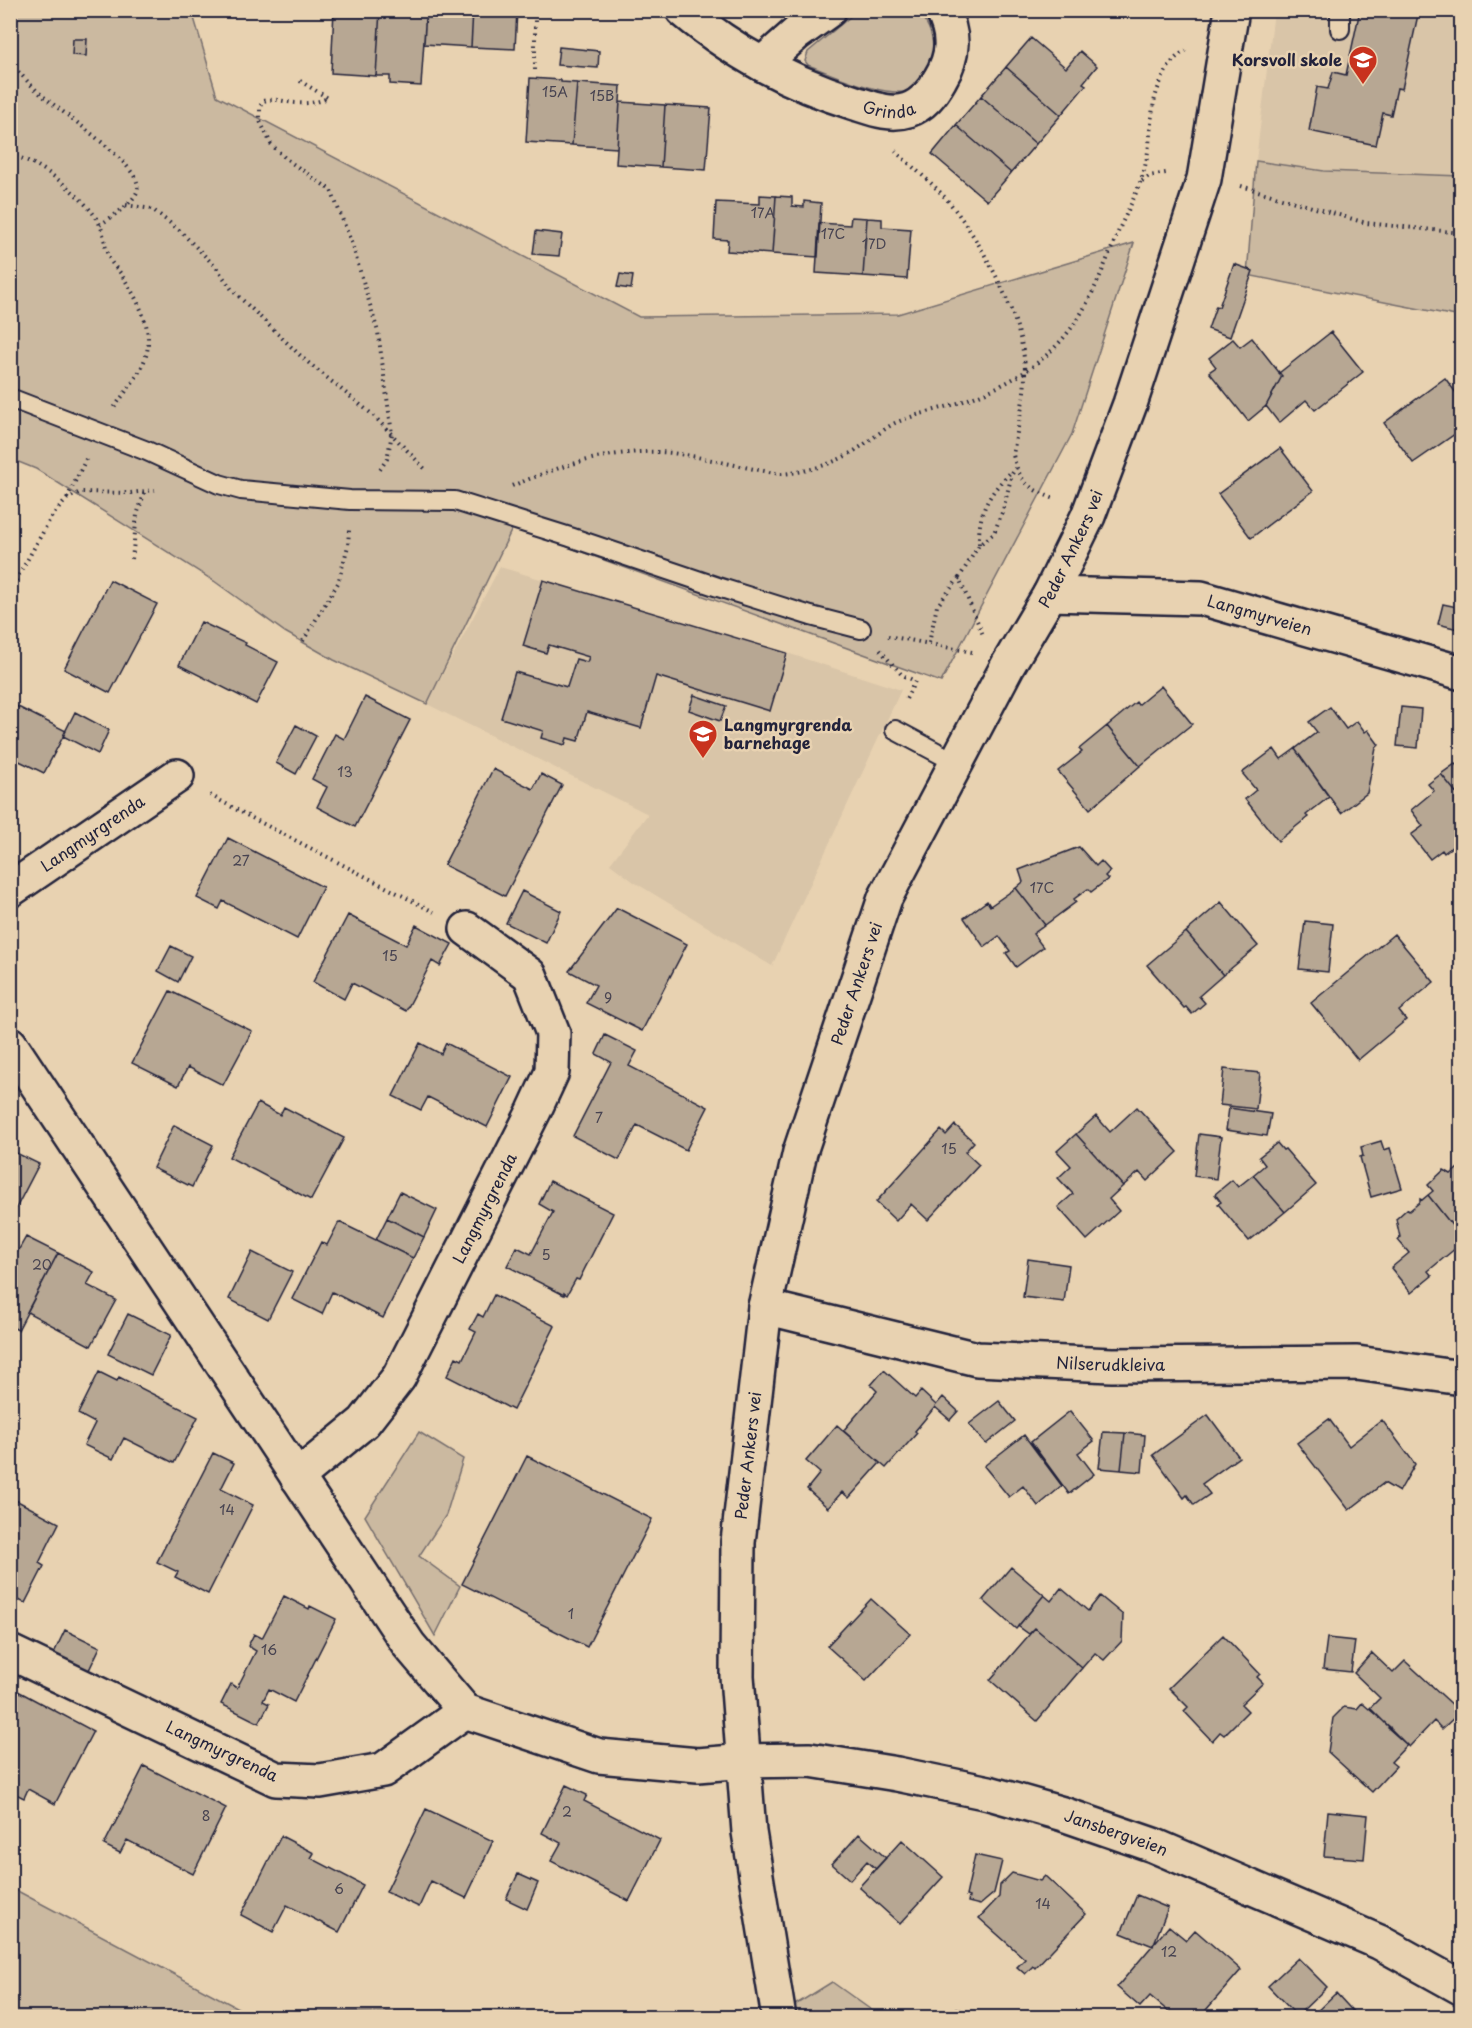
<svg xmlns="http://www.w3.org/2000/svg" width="1472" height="2028" viewBox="0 0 1472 2028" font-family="'Playpen Sans',sans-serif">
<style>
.built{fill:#d9c5a8}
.green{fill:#cbb9a0;stroke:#766e6e;stroke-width:1.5}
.building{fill:#b7a793;stroke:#22223b;stroke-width:1.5}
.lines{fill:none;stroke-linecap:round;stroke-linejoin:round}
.service-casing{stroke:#22223b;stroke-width:22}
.minor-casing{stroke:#22223b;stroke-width:38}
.path{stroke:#22223b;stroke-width:4;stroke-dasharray:1.5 4.5;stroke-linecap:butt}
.service{stroke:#e8d2b1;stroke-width:18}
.minor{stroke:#e8d2b1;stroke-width:33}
.labels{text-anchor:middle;stroke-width:5;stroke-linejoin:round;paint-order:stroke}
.number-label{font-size:14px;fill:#474351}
.poi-label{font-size:16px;font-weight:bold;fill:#22223b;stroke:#e8d2b1;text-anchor:end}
.street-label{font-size:16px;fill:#22223b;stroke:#e8d2b1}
</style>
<rect width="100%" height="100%" fill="#e8d2b1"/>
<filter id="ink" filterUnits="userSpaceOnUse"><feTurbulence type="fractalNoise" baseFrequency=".0167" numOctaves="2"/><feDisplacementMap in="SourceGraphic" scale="12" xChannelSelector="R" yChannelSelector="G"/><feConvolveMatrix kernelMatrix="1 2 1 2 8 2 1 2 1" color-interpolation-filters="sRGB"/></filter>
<g filter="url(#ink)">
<path class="built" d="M 1274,11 L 1461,11 L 1461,191 L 1256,161 Z
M 500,567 L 787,653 L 901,690 L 772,966 L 634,882 L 610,864 L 648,814 L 427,704 Z"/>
<path class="green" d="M 10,11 L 192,11 L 217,96 L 639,317 L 898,314 L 1134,243 L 1072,434 L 941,682 L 513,527 L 427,704 L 334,660 L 285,632 L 214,581 L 36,469 L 11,459 Z
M 857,11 L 916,11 C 929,23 935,38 932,56 C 930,67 923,82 915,88 C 895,103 829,73 808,65 L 805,61 L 808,52 Z
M 1256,161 L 1324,171 L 1461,176 L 1461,317 L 1247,275 Z
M 419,1432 L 463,1459 L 446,1515 L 419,1556 L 460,1586 L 435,1636 L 365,1516 Z
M 10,1887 L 247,2013 L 497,2010 L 648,2017 L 11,2017 Z
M 832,1982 L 881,2017 L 774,2018 Z"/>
<path class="building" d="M 334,10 L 380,10 L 376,76 L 331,73 Z
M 380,10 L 426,10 L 421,86 L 390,84 L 390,76 L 376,76 Z
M 426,10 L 473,10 L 471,47 L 424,44 Z
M 473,10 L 517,10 L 515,49 L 471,47 Z
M 1360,10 L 1419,10 L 1402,89 L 1397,88 L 1391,115 L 1383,113 L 1376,145 L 1309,131 L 1317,87 L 1328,89 L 1333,72 L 1346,75 Z
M 1031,38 L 1066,68 L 1080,51 L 1097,66 L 1083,83 L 1086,85 L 1061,115 L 1006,67 Z
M 73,39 L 87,39 L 86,56 L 72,55 Z
M 559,47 L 599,51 L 598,68 L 557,65 Z
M 1006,67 L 1061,115 L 1036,144 L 981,96 Z
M 530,78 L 561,80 L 561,82 L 577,83 L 572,145 L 526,142 Z
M 577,83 L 621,86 L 617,148 L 572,145 Z
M 981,96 L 1036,144 L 1011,173 L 956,125 Z
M 620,102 L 665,105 L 661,167 L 616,164 Z
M 665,105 L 711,108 L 706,170 L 661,167 Z
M 956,125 L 1011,173 L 987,201 L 932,154 Z
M 760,195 L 776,196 L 772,254 L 727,251 L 728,240 L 714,239 L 716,202 L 760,204 Z
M 776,196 L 792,197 L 792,206 L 804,207 L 804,201 L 821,203 L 818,257 L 772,254 Z
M 851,217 L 867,218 L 863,276 L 816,273 L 819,223 L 850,225 Z
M 867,218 L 882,219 L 882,227 L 911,229 L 907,279 L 863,276 Z
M 536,231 L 562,234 L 559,256 L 533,254 Z
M 1234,264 L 1253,271 L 1230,337 L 1208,329 L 1216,306 L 1219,307 Z
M 620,274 L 633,276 L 631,289 L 617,287 Z
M 1331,332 L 1363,372 L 1315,410 L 1306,400 L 1279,423 L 1266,406 L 1282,376 L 1279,373 Z
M 1252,338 L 1282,376 L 1266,406 L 1248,421 L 1209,372 L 1216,367 L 1209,358 L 1233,339 L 1240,347 Z
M 1445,378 L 1462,401 L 1462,429 L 1413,463 L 1384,423 Z
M 1280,448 L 1313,491 L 1251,538 L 1218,494 Z
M 110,580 L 157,604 L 110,693 L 64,669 Z
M 543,580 L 787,653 L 770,711 L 656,676 L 641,728 L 587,712 L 578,741 L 567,738 L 565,745 L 541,738 L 543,731 L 501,718 L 515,672 L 567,687 L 576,659 L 587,662 L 589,657 L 549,645 L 546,653 L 523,646 Z
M 1443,604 L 1462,608 L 1462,630 L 1438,624 Z
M 201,622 L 246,643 L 245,645 L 278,662 L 256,704 L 179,665 Z
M 1161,686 L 1192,724 L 1140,766 L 1107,726 L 1136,702 L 1138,705 Z
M 694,695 L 726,706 L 720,721 L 689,710 Z
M 365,697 L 410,720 L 355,827 L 317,807 L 327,787 L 312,779 L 335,734 L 344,739 Z
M 10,703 L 66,731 L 44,773 L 11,757 L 10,758 Z
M 1330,707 L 1346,729 L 1357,721 L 1365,732 L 1368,730 L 1379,745 L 1376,748 L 1367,793 L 1341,813 L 1295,749 L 1317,732 L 1309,722 Z
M 1401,707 L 1421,709 L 1418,748 L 1397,746 Z
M 75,712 L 109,730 L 98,754 L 63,736 Z
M 296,725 L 316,736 L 296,774 L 276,763 Z
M 1107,726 L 1140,766 L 1090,809 L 1058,771 L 1082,752 L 1079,749 Z
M 1274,749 L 1281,759 L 1295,749 L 1329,797 L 1306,815 L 1308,817 L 1278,841 L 1245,799 L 1256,790 L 1242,773 Z
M 1455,764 L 1462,770 L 1462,800 L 1441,774 Z
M 493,769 L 533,789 L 541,774 L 562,785 L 505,896 L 444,865 Z
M 1441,774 L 1462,800 L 1462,839 L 1444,853 L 1442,850 L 1430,859 L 1411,835 L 1423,826 L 1411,810 L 1434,791 L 1428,784 Z
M 228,838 L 323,887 L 297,939 L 223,901 L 219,909 L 197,898 Z
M 1079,847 L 1096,866 L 1101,861 L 1110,871 L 1105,876 L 1108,879 L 1091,892 L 1088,889 L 1074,899 L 1076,902 L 1045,925 L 1016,888 L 1023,882 L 1019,870 Z
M 1016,888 L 1045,925 L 1033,934 L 1043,947 L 1016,967 L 1006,953 L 1010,951 L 999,936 L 984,947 L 964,918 L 987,901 L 990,906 Z
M 522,891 L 561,911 L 546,943 L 506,923 Z
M 1221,902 L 1258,946 L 1223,975 L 1186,932 Z
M 617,908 L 687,944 L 642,1031 L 586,1003 L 596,985 L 569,971 Z
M 348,915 L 406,945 L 416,925 L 452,944 L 440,966 L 432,961 L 406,1011 L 352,983 L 344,999 L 313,982 Z
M 1305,921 L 1333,924 L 1328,972 L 1299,969 Z
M 1186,932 L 1223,975 L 1199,996 L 1205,1003 L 1192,1014 L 1186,1007 L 1184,1008 L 1147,965 Z
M 1394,934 L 1434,982 L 1399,1011 L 1406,1020 L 1358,1060 L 1311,1003 Z
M 171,946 L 191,956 L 178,982 L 158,971 Z
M 170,991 L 252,1031 L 223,1085 L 188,1067 L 178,1086 L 132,1063 Z
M 605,1035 L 637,1051 L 629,1066 L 708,1107 L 686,1150 L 637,1125 L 619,1160 L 573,1136 L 611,1062 L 596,1054 Z
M 420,1043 L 441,1054 L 446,1043 L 512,1077 L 487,1127 L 428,1097 L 421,1110 L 393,1096 Z
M 1224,1069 L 1260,1073 L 1256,1109 L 1220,1105 Z
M 258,1103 L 280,1115 L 284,1107 L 344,1138 L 311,1200 L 229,1157 Z
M 1137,1107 L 1178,1152 L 1147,1181 L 1139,1172 L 1123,1186 L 1076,1134 L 1096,1116 L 1110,1132 Z
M 1229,1108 L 1271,1114 L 1267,1136 L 1226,1130 Z
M 174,1125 L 213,1145 L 192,1187 L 153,1168 Z
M 955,1125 L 974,1142 L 965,1152 L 979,1165 L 928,1220 L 911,1204 L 896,1221 L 876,1202 L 941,1130 L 946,1135 Z
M 1076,1134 L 1123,1186 L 1109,1199 L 1119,1211 L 1087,1240 L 1058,1207 L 1073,1194 L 1058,1178 L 1071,1166 L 1057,1151 Z
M 1199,1134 L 1221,1137 L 1216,1179 L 1194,1176 Z
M 1381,1141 L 1384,1150 L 1390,1148 L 1402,1188 L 1371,1197 L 1360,1157 L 1363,1156 L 1361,1147 Z
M 1277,1143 L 1283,1150 L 1285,1149 L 1316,1185 L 1285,1212 L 1253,1175 L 1265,1165 L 1259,1157 Z
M 10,1150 L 39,1164 L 12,1216 L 10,1215 Z
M 1458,1168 L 1462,1169 L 1462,1238 L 1428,1195 L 1433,1191 L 1428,1185 L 1444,1170 L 1451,1174 Z
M 1253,1175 L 1285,1212 L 1249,1241 L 1218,1204 L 1221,1202 L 1215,1194 L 1232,1180 L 1238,1187 Z
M 550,1181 L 613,1213 L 579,1280 L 576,1279 L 567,1295 L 564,1293 L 564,1295 L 507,1266 L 517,1247 L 531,1254 L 553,1212 L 539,1204 Z
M 400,1192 L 437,1210 L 424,1237 L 387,1218 Z
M 1428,1195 L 1462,1238 L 1462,1243 L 1428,1271 L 1432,1276 L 1411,1293 L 1391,1268 L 1409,1253 L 1398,1240 L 1400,1237 L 1396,1219 L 1407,1209 L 1409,1211 L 1420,1202 L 1420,1199 L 1422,1200 Z
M 387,1218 L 424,1237 L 413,1258 L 376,1240 Z
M 339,1222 L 413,1258 L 383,1318 L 332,1292 L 322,1314 L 292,1299 L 321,1242 L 327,1245 Z
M 26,1237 L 58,1253 L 18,1330 L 10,1326 L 10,1265 Z
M 252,1252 L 292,1272 L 268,1319 L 229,1299 Z
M 58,1253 L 94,1272 L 87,1285 L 116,1300 L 91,1346 L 27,1312 Z
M 1028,1259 L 1069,1265 L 1064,1302 L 1023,1297 Z
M 494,1295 L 555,1326 L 513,1410 L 447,1376 L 456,1357 L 462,1360 L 476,1332 L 470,1329 L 478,1314 L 483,1317 Z
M 128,1314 L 171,1335 L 151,1375 L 108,1354 Z
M 884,1370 L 915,1398 L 921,1391 L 936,1405 L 943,1397 L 958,1411 L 950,1420 L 935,1407 L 915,1431 L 917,1433 L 886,1468 L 843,1431 L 877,1391 L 871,1385 Z
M 99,1372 L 117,1381 L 119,1377 L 198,1417 L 174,1463 L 124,1438 L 113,1459 L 84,1445 L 95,1423 L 78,1414 Z
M 999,1401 L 1015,1421 L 986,1444 L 969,1424 Z
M 1070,1411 L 1094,1441 L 1078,1453 L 1094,1474 L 1069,1494 L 1031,1442 Z
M 1208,1415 L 1239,1457 L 1202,1484 L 1210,1494 L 1194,1505 L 1187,1495 L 1184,1498 L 1153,1455 Z
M 1329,1419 L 1349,1446 L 1382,1420 L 1415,1464 L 1399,1492 L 1384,1483 L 1349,1510 L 1297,1443 Z
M 837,1425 L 880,1463 L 849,1498 L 842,1492 L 828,1508 L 807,1489 L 820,1473 L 806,1461 Z
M 1103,1432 L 1125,1433 L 1121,1470 L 1099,1468 Z
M 1125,1433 L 1145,1435 L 1142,1472 L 1121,1470 Z
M 1024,1435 L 1062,1486 L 1038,1506 L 1023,1486 L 1009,1497 L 984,1466 Z
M 213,1453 L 234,1463 L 221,1489 L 253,1505 L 208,1594 L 175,1577 L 178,1572 L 157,1562 Z
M 527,1456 L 652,1519 L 587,1647 L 462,1584 Z
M 10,1497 L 59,1523 L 39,1563 L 44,1566 L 25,1603 L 10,1596 Z
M 1011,1567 L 1044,1595 L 1016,1629 L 983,1600 Z
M 1061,1588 L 1088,1611 L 1100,1596 L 1123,1615 L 1122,1641 L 1104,1660 L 1095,1653 L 1082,1668 L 1035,1628 L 1029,1634 L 1018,1626 L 1044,1595 L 1051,1601 Z
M 284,1596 L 309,1609 L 310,1606 L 336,1619 L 294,1702 L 269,1689 L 263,1701 L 269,1704 L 259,1723 L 221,1704 L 231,1684 L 237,1688 L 256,1651 L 248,1646 L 254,1634 L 262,1638 Z
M 871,1599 L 910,1634 L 866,1681 L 827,1646 Z
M 1035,1628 L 1082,1668 L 1037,1721 L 990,1680 Z
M 65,1630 L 100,1647 L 88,1672 L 53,1655 Z
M 1223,1635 L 1260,1674 L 1257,1677 L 1263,1683 L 1241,1704 L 1248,1711 L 1224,1735 L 1220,1732 L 1212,1741 L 1184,1711 L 1188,1707 L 1169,1688 Z
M 1327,1638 L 1355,1641 L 1351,1672 L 1323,1669 Z
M 1372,1653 L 1393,1673 L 1405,1661 L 1456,1708 L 1453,1711 L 1457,1715 L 1442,1729 L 1434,1721 L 1409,1747 L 1370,1708 L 1380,1698 L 1354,1673 Z
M 10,1682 L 17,1686 L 16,1690 L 93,1731 L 55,1804 L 28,1789 L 24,1798 L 10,1791 Z
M 1362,1703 L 1390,1727 L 1388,1728 L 1407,1745 L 1391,1762 L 1396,1766 L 1372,1792 L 1328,1752 L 1333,1718 L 1344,1707 L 1357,1709 Z
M 144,1766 L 226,1808 L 193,1874 L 127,1840 L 120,1853 L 104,1845 Z
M 566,1785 L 587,1795 L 584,1801 L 660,1840 L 629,1901 L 551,1861 L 561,1843 L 542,1833 Z
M 426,1809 L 493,1841 L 466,1898 L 431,1881 L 419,1907 L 386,1892 Z
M 1328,1811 L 1368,1815 L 1364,1859 L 1324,1856 Z
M 859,1834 L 886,1858 L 876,1869 L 867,1861 L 850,1880 L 832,1864 Z
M 281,1836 L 314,1853 L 311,1858 L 363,1885 L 339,1932 L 287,1905 L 273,1932 L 241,1915 Z
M 902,1840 L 943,1877 L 900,1924 L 859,1887 Z
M 975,1855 L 1002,1861 L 994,1893 L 980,1905 L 968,1902 L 969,1897 L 966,1896 Z
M 1012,1873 L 1040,1881 L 1045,1876 L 1086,1914 L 1035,1968 L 1033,1966 L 1025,1974 L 1017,1967 L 1025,1959 L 979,1918 L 999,1897 L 1000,1885 Z
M 518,1874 L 538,1883 L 527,1909 L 506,1899 Z
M 1137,1895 L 1168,1908 L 1153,1946 L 1121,1933 Z
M 1169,1926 L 1186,1940 L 1195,1930 L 1241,1970 L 1199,2018 L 1176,2018 L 1150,1996 L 1140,2007 L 1117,1987 Z
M 1298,1958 L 1327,1987 L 1297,2016 L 1268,1986 Z
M 1336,1993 L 1359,2018 L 1315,2018 L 1313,2015 Z
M 957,2008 L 976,2016 L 953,2018 Z"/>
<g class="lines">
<g class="service-casing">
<path id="service" d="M 1340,10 L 1340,29
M 10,398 L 147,451 L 219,484 L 241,490 L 350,500 L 455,501 L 570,537 L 718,587 L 811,616 L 861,629
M 895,730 L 957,763"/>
</g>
<g class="minor-casing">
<g id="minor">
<path id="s1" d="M 683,10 C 735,54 790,83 855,103 C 871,108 890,116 908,110 C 923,105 932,93 940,79 C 954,56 955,35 942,10"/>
<path d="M 762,64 L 797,33 L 829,10"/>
<path id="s2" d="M 1050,594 L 1201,598 L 1462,673"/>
<path id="s3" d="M 10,890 L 177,776"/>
<path id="s4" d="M 10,1044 L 409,1645 L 465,1711 L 599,1756 L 698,1765 L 745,1761 L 810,1760 L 897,1774 L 989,1793 L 1063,1814 L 1153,1845 L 1379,1942 L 1462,1988"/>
<path id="s5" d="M 765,1307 L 977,1359 L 1112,1365 L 1357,1363 L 1462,1378"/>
<path id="s6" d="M 297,1477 L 364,1422 L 399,1377 L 534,1111 L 552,1072 L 553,1033 L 530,975 L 467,929"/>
<path d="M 10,1652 L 276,1779 L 320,1781 L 383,1770 L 465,1711"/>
<path id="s7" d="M 779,2018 L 749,1832 L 737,1676 L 738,1542 L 765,1307 L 800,1152 L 885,898 L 1008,665 L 1050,594 L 1088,516 L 1130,404 L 1204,179 L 1232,10"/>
</g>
</g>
<path class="path" d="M 10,63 C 21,74 31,86 43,96 C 62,113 137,162 138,187 C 138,201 111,217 100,225
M 535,70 L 535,10
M 300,81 L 328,98 C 318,102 309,104 298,103 C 286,103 275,97 264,101 L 260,106 L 260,121 L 271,144 L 286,159 L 331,190 L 352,244 L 378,332 L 392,434 L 387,459 L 379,471
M 10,140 L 19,155
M 895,151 C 912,167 933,183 948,201 C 981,240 1026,322 1025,374 C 1025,401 1017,428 1013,455 C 1020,483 1029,489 1055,499
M 10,156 C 36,157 88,200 99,223 C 105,234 104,247 109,258 C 112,265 119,270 123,277 C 134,294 148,318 148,340 C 149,366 128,387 114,408
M 1142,181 L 1149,176 L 1166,173
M 1241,186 L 1366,223 L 1462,233
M 126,205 L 152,209 L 179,230 L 216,267 L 233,291 L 305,360 L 373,415 L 427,471
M 512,486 C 562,465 617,447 672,453 C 709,458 744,468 781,474 C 806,472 832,465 854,451 C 868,443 880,431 895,423 C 913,415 933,411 952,405 C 990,392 1025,377 1054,348 C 1088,315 1103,268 1121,225 C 1131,204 1141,185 1146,162 C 1152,137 1149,110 1159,86 C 1165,72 1172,57 1186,51
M 67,498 L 86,459
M 979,544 C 978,513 988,494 1011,472
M 132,559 L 137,515 L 145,491
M 959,578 L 979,545 L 994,533 L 1003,510 L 1012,474 L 1016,468
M 10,591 L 52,516 L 67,499 L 80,492 L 130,493 L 155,490
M 888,636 L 972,652
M 303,641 L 338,583 L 348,546 L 349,530
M 929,643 L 937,606 L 959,578 L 983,635
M 880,650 L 902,675 L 915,681 L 905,701
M 210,795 L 252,818 L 434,912
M 10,2015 L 14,2018"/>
<use href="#service" class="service"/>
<use href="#minor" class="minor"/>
</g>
</g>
<defs>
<g id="school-pin" transform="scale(1.5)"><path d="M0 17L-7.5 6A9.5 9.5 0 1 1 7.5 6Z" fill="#c8321e" stroke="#e8d2b1"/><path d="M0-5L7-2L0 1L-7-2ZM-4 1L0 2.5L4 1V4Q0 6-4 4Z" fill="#fff"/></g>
</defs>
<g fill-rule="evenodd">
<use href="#school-pin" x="1363" y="60"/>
<use href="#school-pin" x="703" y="734"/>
</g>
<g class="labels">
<g class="number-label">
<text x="555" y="97">15A</text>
<text x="602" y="101">15B</text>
<text x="763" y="218">17A</text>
<text x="833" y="239">17C</text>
<text x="874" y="249">17D</text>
<text x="345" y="777">13</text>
<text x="241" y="866">27</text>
<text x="1042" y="893">17C</text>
<text x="390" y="961">15</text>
<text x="608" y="1003">9</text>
<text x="599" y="1123">7</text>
<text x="949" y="1154">15</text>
<text x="546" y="1260">5</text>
<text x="42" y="1270">20</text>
<text x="227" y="1515">14</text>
<text x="571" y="1619">1</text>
<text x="269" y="1655">16</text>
<text x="567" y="1817">2</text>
<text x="206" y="1821">8</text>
<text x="339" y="1894">6</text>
<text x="1043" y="1909">14</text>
<text x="1169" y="1957">12</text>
</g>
<g class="poi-label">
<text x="1342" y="66">Korsvoll skole</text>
<text x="724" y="731" text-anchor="start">Langmyrgrenda<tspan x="724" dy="18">barnehage</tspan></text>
</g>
<g class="street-label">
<text dy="6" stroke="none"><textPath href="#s1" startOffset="232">Grinda</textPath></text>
<text dy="6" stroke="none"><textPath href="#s7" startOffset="1538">Peder Ankers vei</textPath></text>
<text dy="6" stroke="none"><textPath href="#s2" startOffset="212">Langmyrveien</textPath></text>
<text dy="6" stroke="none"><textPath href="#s3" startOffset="100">Langmyrgrenda</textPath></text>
<text dy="6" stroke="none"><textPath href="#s7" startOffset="1052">Peder Ankers vei</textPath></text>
<text dy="6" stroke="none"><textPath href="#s6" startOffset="333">Langmyrgrenda</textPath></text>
<text dy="6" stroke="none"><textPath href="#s5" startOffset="352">Nilserudkleiva</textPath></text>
<text dy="6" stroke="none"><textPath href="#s7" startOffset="566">Peder Ankers vei</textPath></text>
<text transform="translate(222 1751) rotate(25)" y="6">Langmyrgrenda</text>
<text dy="6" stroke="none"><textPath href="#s4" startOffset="1476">Jansbergveien</textPath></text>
</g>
</g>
<rect width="1472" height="2028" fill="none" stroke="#e8d2b1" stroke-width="36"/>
<rect x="18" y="18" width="1436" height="1992" fill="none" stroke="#22223b" stroke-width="2" filter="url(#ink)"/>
</svg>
